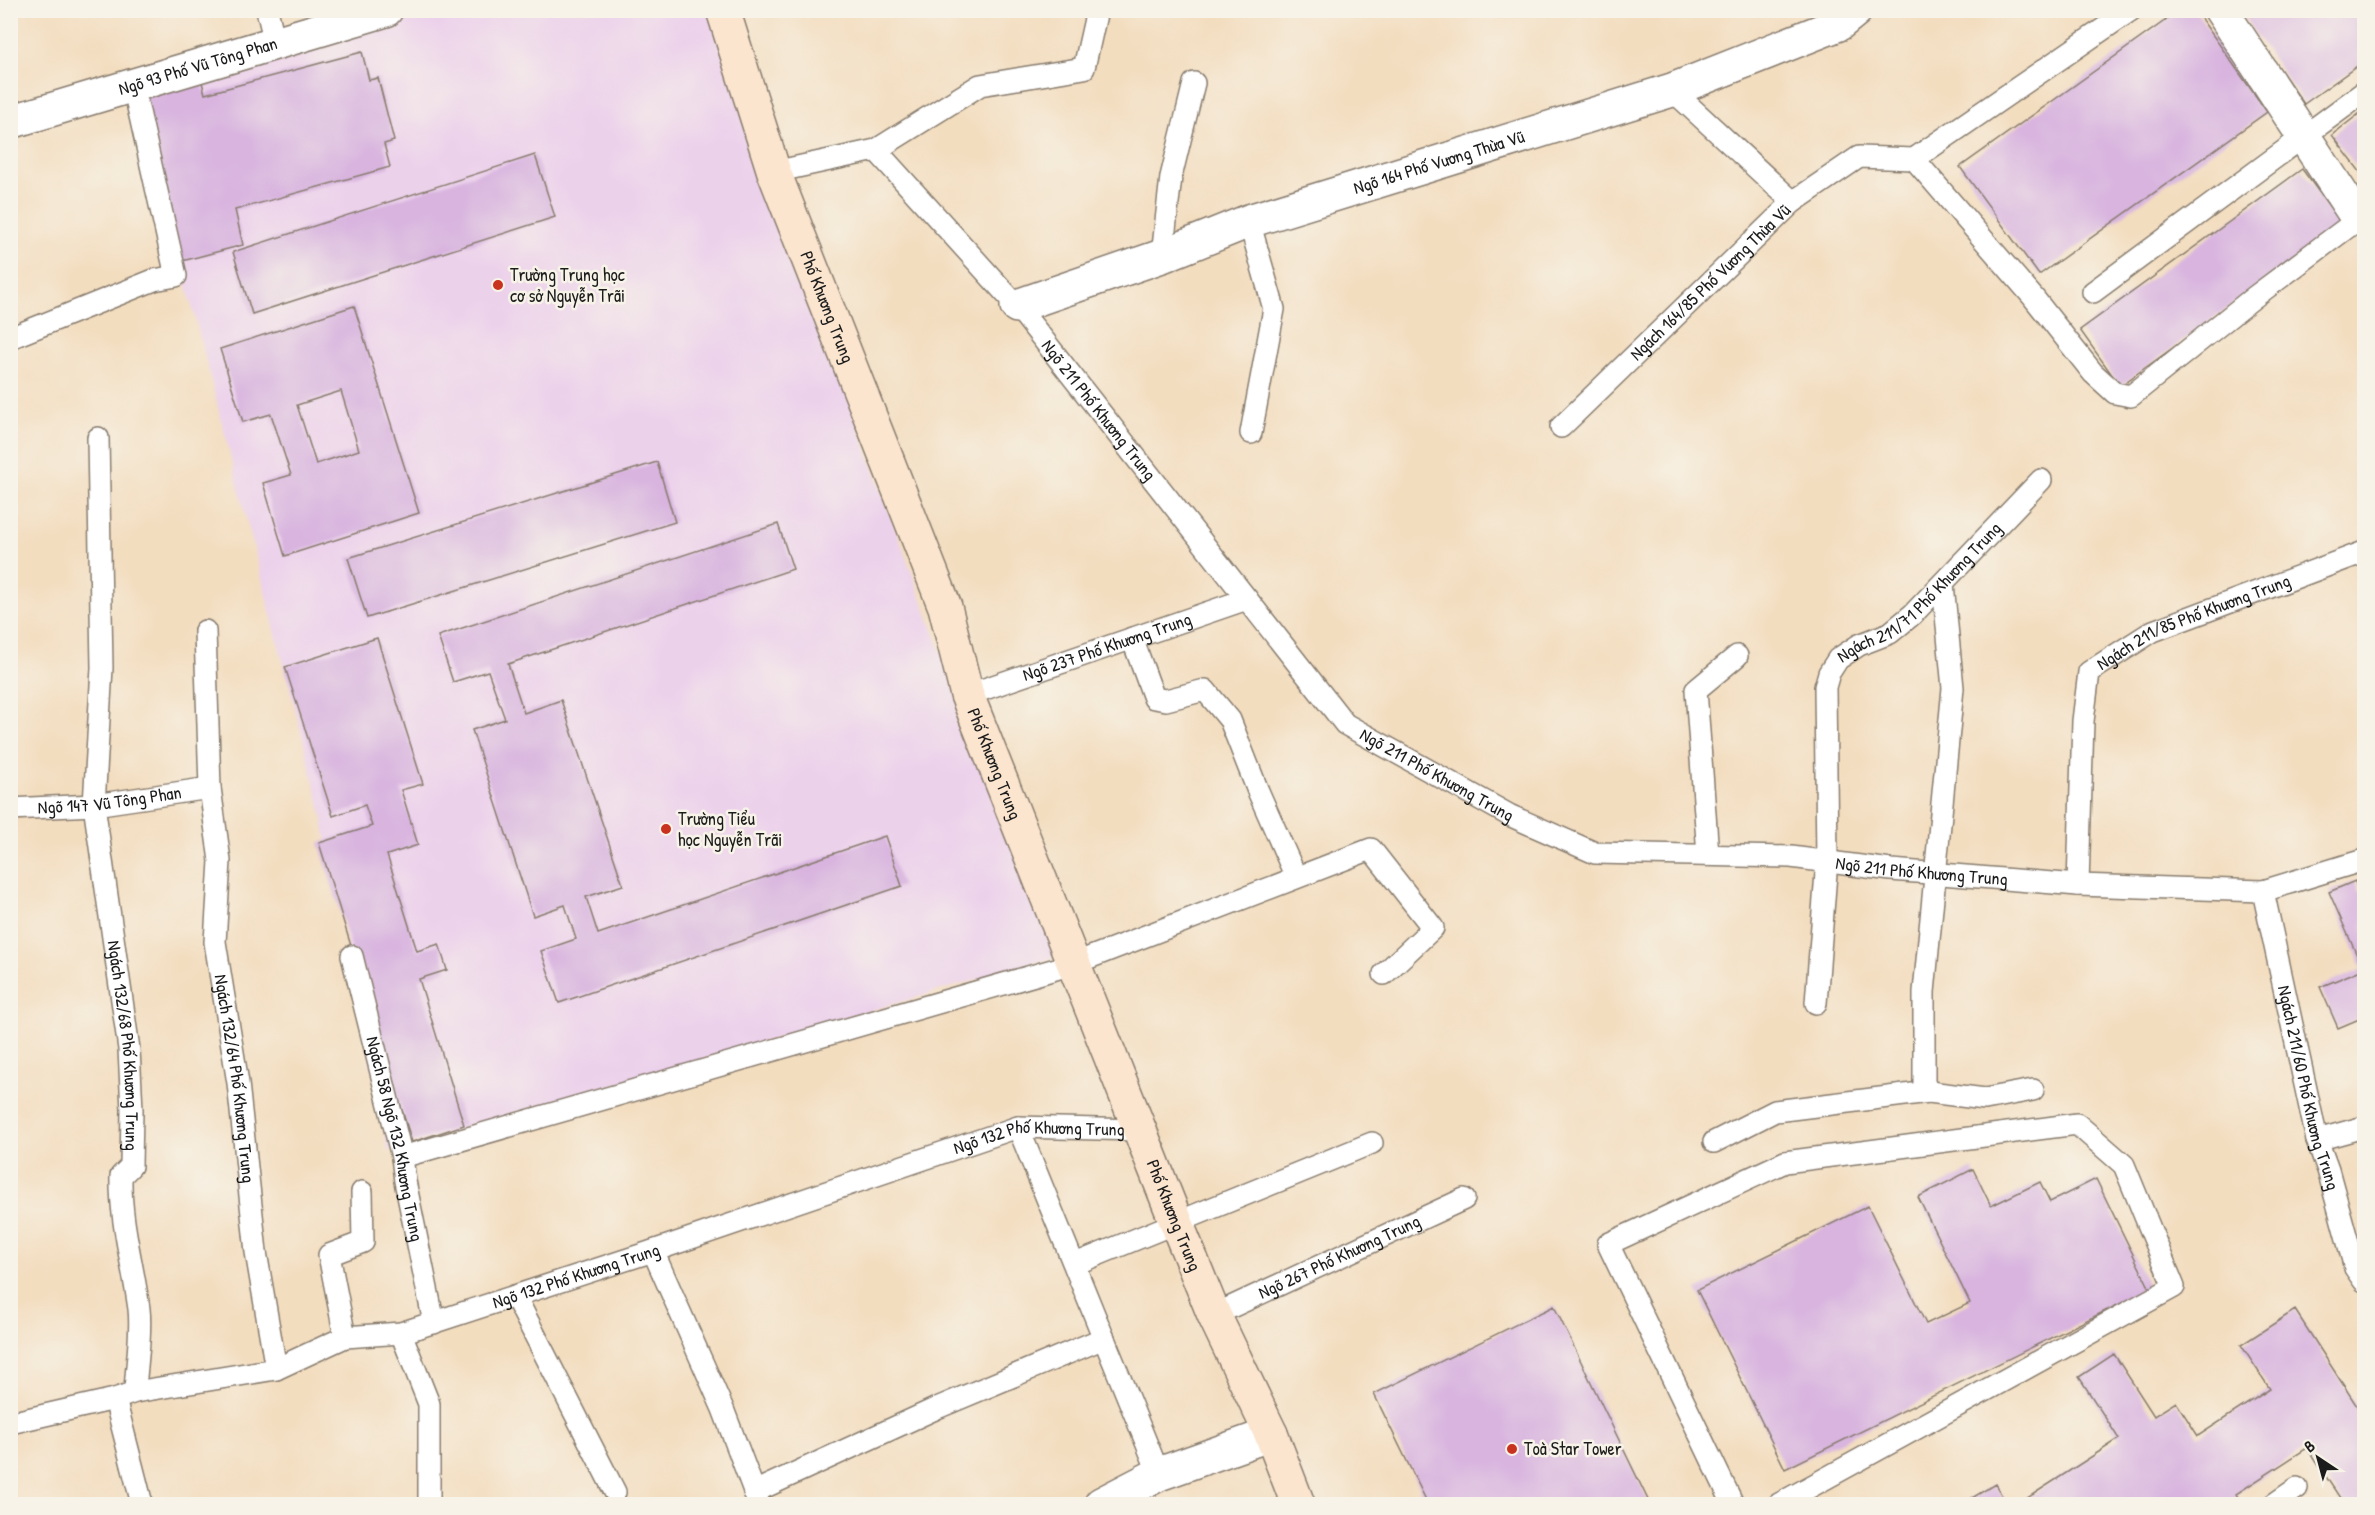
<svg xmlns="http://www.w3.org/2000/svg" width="2375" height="1515" viewBox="0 0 2375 1515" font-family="'Patrick Hand',sans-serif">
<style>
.built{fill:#ecd1eb}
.building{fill:#d8b4df;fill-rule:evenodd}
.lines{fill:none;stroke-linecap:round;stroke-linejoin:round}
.lane-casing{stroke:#887c6e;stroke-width:24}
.street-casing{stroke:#887c6e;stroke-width:36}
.secondary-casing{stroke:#887c6e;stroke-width:36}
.lane{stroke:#fff;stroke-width:21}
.street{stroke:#fff;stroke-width:33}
.secondary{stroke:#fbe5cf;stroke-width:33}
.poi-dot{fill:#c8321e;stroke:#f7f3e8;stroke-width:2}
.labels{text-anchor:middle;stroke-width:5;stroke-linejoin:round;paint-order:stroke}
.street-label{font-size:18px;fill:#1c1c1c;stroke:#f7f3e8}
.poi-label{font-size:18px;fill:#1c1c1c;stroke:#f7f3e8;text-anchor:start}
</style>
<rect width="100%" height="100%" fill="#f7f3e8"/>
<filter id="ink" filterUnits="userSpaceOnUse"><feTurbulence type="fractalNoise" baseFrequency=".0167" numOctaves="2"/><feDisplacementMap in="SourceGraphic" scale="12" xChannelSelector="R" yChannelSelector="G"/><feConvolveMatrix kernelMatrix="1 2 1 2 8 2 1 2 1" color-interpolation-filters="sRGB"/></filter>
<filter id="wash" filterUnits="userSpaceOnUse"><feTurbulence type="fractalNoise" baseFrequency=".008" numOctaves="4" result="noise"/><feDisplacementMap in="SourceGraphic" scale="24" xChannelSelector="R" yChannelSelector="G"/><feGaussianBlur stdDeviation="1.35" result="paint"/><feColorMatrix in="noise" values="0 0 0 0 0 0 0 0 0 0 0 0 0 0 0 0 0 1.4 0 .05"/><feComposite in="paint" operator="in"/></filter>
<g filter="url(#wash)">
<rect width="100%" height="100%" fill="#f3ddbf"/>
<path class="built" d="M 404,11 L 712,11 L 878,482 L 1055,957 L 388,1151 L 321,810 L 136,87 Z"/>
<g id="blocks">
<path class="building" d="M 2180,10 L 2195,10 L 2267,112 L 2039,275 L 1960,167 Z
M 2239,10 L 2364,10 L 2364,61 L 2304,104 Z
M 362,52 L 369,80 L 378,78 L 394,141 L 384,144 L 390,167 L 235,210 L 243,245 L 182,261 L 136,87 L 199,70 L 205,94 Z
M 2364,110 L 2364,177 L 2332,135 Z
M 535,155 L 555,217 L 252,314 L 233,252 Z
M 2302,169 L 2343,225 L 2120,386 L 2080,330 Z
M 354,306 L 419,513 L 285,556 L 263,483 L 291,475 L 271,414 L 243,422 L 220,349 ZM 341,391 L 359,450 L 316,464 L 297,405 Z
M 657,462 L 675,522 L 367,618 L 348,558 Z
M 778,524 L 793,569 L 508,664 L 524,713 L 561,700 L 623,885 L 586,897 L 598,934 L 885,836 L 902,886 L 559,1003 L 541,951 L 576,939 L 565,905 L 533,916 L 472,730 L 505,719 L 488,671 L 453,682 L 438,636 Z
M 377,638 L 423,784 L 401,790 L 418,845 L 387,855 L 417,951 L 439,944 L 447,970 L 419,979 L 464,1125 L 412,1142 L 319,843 L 372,826 L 365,805 L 333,816 L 285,667 Z
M 2355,881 L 2359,893 L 2364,891 L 2364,1017 L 2338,1028 L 2320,987 L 2363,969 L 2329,892 Z
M 1973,1169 L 1991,1206 L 2040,1182 L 2050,1202 L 2096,1179 L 2150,1289 L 1785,1469 L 1697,1290 L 1868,1206 L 1926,1324 L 1970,1303 L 1918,1197 Z
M 1554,1306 L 1650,1504 L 1428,1504 L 1374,1394 Z
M 2295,1310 L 2364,1417 L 2364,1504 L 2344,1504 L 2307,1448 L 2236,1494 L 2242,1504 L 2018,1504 L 2119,1439 L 2079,1377 L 2114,1354 L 2154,1416 L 2176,1402 L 2198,1436 L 2270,1389 L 2241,1345 Z
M 1995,1484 L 2007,1504 L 1962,1504 Z"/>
</g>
</g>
<g filter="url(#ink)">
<use href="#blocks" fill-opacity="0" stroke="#887c6e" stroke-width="1.5"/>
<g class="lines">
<g class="lane-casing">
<g id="lane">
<path d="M 267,10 L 275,43"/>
<path d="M 876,150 L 980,85 L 1084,68 L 1097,10"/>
<path d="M 1914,159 L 2033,297 L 2093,373 L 2115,393 L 2131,396 L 2253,298 L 2364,215"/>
<path id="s1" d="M 774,172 L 876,150 L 1017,306 L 1345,724 L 1509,815 L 1595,853 L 1791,857 L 1891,870 L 2078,885 L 2263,891 L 2364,860"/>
<path d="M 1793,202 L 1859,157 L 1914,159 L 2131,10"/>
<path d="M 1249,221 L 1274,309 L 1251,433"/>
<path d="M 1162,256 L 1171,177 L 1194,83"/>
<path d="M 2093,292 L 2364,92"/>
<path d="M 10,338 L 154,280 L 176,276 L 133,85"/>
<path id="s2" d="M 1561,427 L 1793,202 L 1672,90"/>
<path id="s3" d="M 98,438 L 102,668 L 94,805 L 129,1049 L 132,1110 L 131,1166 L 121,1176 C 120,1222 133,1264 139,1309 C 142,1334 136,1366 135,1392"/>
<path id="s4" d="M 205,631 L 210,788 L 220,861 L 215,942 L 238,1083 L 256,1252 L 276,1369"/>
<path d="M 1132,638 L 1154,698 L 1166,700 L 1205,690 L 1230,720 L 1258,791 L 1296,877"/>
<path id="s5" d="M 967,695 L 1247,599"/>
<path id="s6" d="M 10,809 L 94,805 L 210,788"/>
<path d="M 1708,855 L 1696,690 L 1737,656"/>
<path id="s7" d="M 2078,885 L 2083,721 L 2089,672 L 2153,631 L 2364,552"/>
<path id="s8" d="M 2263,891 L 2317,1140 L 2328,1170 L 2355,1268 L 2364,1281"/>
<path id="s9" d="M 352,956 L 402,1157 L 405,1181 L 434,1323"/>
<path id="s10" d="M 1816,1003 L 1827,860 L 1825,687 L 1829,673 L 1838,659 L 1859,645 L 1890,633 L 1913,614 L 2041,480"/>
<path d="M 1929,1092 L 1924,1083 L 1924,992 L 1953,688 L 1943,584"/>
<path d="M 1018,1127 L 1159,1474"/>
<path d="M 2317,1140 L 2364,1127"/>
<path d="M 1714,1142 L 1775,1111 L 1929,1092 L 1985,1099 L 2033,1090"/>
<path d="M 402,1157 L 1073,964 L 1371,849 L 1433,928 L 1384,974"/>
<path d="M 653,1251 L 723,1409 L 759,1504"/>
<path d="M 1075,1264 L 1372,1143"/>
<path d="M 515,1296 L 615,1492"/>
<path id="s11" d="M 1214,1315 L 1464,1199"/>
<path d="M 401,1333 L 429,1404 L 429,1504"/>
<path d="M 345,1337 L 329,1255 L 363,1242 L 362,1192"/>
<path d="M 115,1399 L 142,1504"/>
<path id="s12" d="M 10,1423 L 115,1399 L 135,1392 L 276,1369 L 345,1337 L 401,1333 L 653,1251 L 1018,1127 L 1139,1130"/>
<path d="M 754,1492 L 937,1408 L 1104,1338"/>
<path d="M 1733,1504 L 1608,1244 L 1785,1162 L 2077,1124 L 2124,1165 L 2174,1287 L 1779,1504"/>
<path d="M 2274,1504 L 2297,1488"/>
</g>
</g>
<g class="street-casing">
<g id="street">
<path d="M 2221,10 L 2358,219"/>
<path id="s13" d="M 10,122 L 386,10"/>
<path id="s14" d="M 1017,306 L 1162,256 L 1249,221 L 1672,90 L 1839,24 L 1856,10"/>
<path d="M 1101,1504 L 1159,1474 L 1271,1434"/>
</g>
</g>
<g class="secondary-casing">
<g id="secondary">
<path id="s15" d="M 723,10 L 774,172 L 945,607 L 967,695 L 1177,1224 L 1214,1315 L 1271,1434 L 1298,1504"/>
</g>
</g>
<use href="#lane" class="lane"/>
<use href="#street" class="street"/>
<use href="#secondary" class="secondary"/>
</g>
</g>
<g class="poi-dot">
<circle cx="498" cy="285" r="6"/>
<circle cx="666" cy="829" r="6"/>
<circle cx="1512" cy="1449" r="6"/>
</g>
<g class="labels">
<g class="street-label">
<text dy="6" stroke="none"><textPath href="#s13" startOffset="196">Ngõ 93 Phố Vũ Tông Phan</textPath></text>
<text dy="6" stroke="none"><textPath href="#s14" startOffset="446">Ngõ 164 Phố Vương Thừa Vũ</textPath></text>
<text dy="6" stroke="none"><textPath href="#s2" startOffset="208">Ngách 164/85 Phố Vương Thừa Vũ</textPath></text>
<text dy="6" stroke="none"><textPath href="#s15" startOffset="315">Phố Khương Trung</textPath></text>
<text dy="6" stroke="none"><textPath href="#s1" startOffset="447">Ngõ 211 Phố Khương Trung</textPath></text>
<text dy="6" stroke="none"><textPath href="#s10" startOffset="454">Ngách 211/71 Phố Khương Trung</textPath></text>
<text dy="6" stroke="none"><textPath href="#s7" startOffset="330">Ngách 211/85 Phố Khương Trung</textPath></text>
<text dy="6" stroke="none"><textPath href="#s5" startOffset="148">Ngõ 237 Phố Khương Trung</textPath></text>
<text dy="6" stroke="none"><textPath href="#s15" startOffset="802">Phố Khương Trung</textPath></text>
<text dy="6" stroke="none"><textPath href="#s1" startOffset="951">Ngõ 211 Phố Khương Trung</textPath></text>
<text dy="6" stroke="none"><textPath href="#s6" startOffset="100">Ngõ 147 Vũ Tông Phan</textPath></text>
<text dy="6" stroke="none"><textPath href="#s1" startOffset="1455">Ngõ 211 Phố Khương Trung</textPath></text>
<text dy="6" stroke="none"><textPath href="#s3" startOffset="610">Ngách 132/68 Phố Khương Trung</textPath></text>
<text dy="6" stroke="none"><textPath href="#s4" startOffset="450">Ngách 132/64 Phố Khương Trung</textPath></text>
<text dy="6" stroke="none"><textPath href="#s8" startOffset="202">Ngách 211/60 Phố Khương Trung</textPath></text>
<text dy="6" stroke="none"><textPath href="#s9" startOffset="188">Ngách 58 Ngõ 132 Khương Trung</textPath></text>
<text dy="6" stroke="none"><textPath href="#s12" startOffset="1074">Ngõ 132 Phố Khương Trung</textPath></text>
<text dy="6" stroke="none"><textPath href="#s15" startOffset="1288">Phố Khương Trung</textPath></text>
<text dy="6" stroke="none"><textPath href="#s11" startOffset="138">Ngõ 267 Phố Khương Trung</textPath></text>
<text dy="6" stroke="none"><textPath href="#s12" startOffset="588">Ngõ 132 Phố Khương Trung</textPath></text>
</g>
<g class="poi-label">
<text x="510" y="281">Trường Trung học<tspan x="510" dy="21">cơ sở Nguyễn Trãi</tspan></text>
<text x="678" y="825">Trường Tiểu<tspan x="678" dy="21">học Nguyễn Trãi</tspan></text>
<text x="1524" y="1455">Toà Star Tower</text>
</g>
</g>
<rect width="2375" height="1515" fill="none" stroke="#f7f3e8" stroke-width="36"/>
<g transform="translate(2318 1458) rotate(324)" stroke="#f7f3e8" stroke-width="4.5" paint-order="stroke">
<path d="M0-4.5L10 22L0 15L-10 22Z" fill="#1c1c1c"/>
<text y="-9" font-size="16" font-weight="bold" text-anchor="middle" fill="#1c1c1c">B</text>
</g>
</svg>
